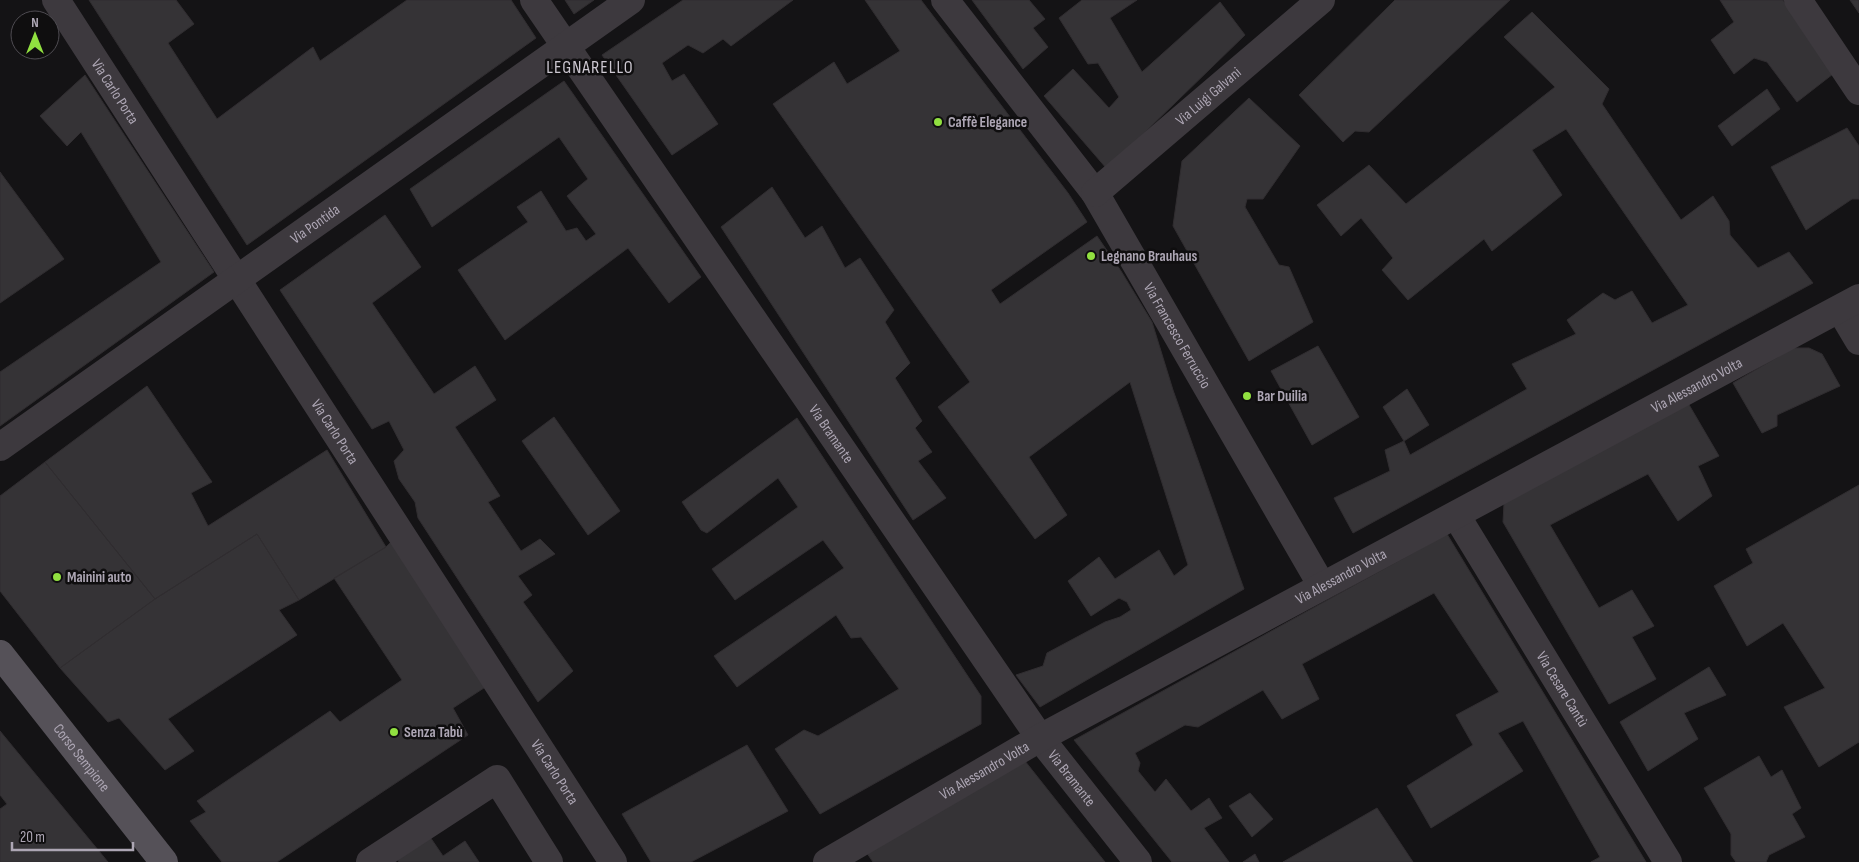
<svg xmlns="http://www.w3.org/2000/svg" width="1859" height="862" viewBox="0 0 1859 862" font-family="'Sofia Sans Condensed',sans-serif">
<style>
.building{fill:#353336;stroke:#302d30}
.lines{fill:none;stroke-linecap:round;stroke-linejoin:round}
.street{stroke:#3d393e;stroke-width:28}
.primary{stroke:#555158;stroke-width:28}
.poi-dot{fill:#91e040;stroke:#0f0e0f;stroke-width:2}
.labels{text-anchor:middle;stroke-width:5;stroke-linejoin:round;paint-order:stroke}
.street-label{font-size:15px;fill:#ada6b4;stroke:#0f0e0f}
.poi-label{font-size:15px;font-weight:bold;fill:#ada6b4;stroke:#0f0e0f;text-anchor:start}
.quarter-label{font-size:18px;letter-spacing:1px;fill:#ccc7d0;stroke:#0f0e0f}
</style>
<rect width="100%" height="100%" fill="#141315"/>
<path class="building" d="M 89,0 L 176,0 L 194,24 L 168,43 L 217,119 L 313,47 L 320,61 L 407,0 L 511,0 L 536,38 L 247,245 Z
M 565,0 L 594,0 L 574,14 Z
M 683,0 L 793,0 L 731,46 L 723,39 L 703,53 L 688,45 L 662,63 L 672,81 L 684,74 L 718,124 L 672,155 L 602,55 Z
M 865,0 L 921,0 L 1068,193 L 1087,222 L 991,290 L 1000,304 L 1097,236 L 1121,271 L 1152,322 L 1173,390 L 1244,589 L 1040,707 L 1016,675 L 1043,666 L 1047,653 L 1105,622 L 1120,617 L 1131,610 L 1127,602 L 1119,598 L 1091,616 L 1068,581 L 1099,557 L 1115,579 L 1159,550 L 1174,576 L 1188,565 L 1130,382 L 1029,457 L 1067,515 L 1035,539 L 938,407 L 970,382 L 773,104 L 834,62 L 847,84 L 900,51 Z
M 972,0 L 1029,0 L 1045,19 L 1033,28 L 1048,47 L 1023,69 Z
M 1082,0 L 1137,0 L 1110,18 L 1142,72 L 1220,2 L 1245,35 L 1107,169 L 1044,96 L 1073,69 L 1109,108 L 1119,97 L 1098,63 L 1088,64 L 1059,18 Z
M 1395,0 L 1510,0 L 1369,132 L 1355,131 L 1343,142 L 1299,95 Z
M 1720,0 L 1783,0 L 1833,74 L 1797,102 L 1767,62 L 1754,58 L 1734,74 L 1711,40 L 1734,22 Z
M 1850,0 L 1859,0 L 1859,13 Z
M 1532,12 L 1609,89 L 1602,104 L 1681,220 L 1713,196 L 1729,221 L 1730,235 L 1758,268 L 1789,252 L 1813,283 L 1353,533 L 1334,498 L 1390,471 L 1385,450 L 1404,441 L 1410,455 L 1527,389 L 1512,364 L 1576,334 L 1567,320 L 1603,293 L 1615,300 L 1632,291 L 1652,323 L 1688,305 L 1566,129 L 1532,150 L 1562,195 L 1492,251 L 1484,239 L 1408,300 L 1382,270 L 1393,258 L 1361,218 L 1341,236 L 1317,205 L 1369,165 L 1406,204 L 1555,87 L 1504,37 Z
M 85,75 L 214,272 L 0,426 L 0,372 L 161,262 L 81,132 L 67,146 L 40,116 Z
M 564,81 L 701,277 L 669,303 L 628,248 L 505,340 L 458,270 L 528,222 L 517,207 L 541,191 L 566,231 L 577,228 L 586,241 L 596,234 L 567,196 L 588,179 L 559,137 L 432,227 L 410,189 Z
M 1767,89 L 1780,109 L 1732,146 L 1718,126 Z
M 1249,98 L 1300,146 L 1263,199 L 1247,199 L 1245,207 L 1279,265 L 1289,267 L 1313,322 L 1249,361 L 1173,226 L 1182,161 Z
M 1847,128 L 1859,146 L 1859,199 L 1852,199 L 1806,230 L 1771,167 Z
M 0,172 L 64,259 L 0,303 Z
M 772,187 L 805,238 L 822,226 L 845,268 L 860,258 L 894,310 L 885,322 L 910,363 L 895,378 L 922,421 L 915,428 L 932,452 L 918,461 L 946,498 L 913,520 L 721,227 Z
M 385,215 L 421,267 L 372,303 L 434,394 L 475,366 L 496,400 L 455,427 L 500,496 L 488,502 L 521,551 L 540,539 L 555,554 L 518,576 L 532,595 L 523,602 L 573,671 L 538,702 L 418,518 L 415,502 L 399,479 L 394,461 L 404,450 L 389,421 L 372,429 L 280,290 Z
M 1318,346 L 1359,417 L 1312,445 L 1271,371 Z
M 1793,348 L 1809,348 L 1822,354 L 1840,386 L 1777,415 L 1777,426 L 1762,433 L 1733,383 Z
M 147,386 L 212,482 L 191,493 L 208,526 L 327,450 L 386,547 L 299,600 L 257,534 L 155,599 L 45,462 Z
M 1407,389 L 1429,425 L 1404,441 L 1383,407 Z
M 1688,403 L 1719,456 L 1698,466 L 1712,496 L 1678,521 L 1648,474 L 1550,525 L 1599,608 L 1632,590 L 1654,626 L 1632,637 L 1656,679 L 1609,704 L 1503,522 L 1504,503 Z
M 554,417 L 620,511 L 588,535 L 522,441 Z
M 797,418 L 981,696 L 981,724 L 820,814 L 775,749 L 804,730 L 818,736 L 899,689 L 861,637 L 851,638 L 836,615 L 737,687 L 714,656 L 844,568 L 823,540 L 735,600 L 712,569 L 798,507 L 778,478 L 707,533 L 701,530 L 682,502 Z
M 45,462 L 155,599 L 60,668 L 0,591 L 0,496 Z
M 1859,485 L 1859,742 L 1819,767 L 1784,707 L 1825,688 L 1783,623 L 1747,646 L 1714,586 L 1753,563 L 1746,549 Z
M 257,534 L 299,600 L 279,610 L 297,635 L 168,719 L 194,751 L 165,770 L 119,718 L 108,722 L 60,668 L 155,599 Z
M 1447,534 L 1646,862 L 1591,862 L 1600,857 L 1523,721 L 1498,733 L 1523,771 L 1431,828 L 1407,786 L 1473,745 L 1456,715 L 1499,692 L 1434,593 L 1302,664 L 1319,699 L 1282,719 L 1263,690 L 1198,727 L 1185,725 L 1135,753 L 1140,763 L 1138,771 L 1155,792 L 1166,779 L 1191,811 L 1209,798 L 1222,818 L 1204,828 L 1229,862 L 1172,862 L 1074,740 Z
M 394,539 L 487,686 L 453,708 L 468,735 L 277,862 L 222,862 L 190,821 L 206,812 L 197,801 L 330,711 L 340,722 L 402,680 L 334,578 L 386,547 Z
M 1709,667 L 1726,695 L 1684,713 L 1698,739 L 1648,771 L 1620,722 Z
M 0,731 L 108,862 L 0,862 L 0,809 L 7,804 L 0,795 Z
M 747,745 L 788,811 L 691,862 L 651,862 L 622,814 Z
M 1759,756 L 1771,777 L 1782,770 L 1801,808 L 1792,814 L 1805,837 L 1769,855 L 1766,862 L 1736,862 L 1731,855 L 1731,834 L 1704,788 Z
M 1025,761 L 1105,862 L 873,862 L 864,849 Z
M 1250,793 L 1273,819 L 1252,837 L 1229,806 Z
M 1377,808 L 1413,862 L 1283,862 Z
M 426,831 L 443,856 L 465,841 L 479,862 L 399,862 L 393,853 Z
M 1255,854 L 1259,862 L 1243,862 Z"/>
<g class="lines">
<g class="street">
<path id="s1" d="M 56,0 L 613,862"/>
<path id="s2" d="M 534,0 L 1040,738 L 1138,862"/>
<path id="s3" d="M 945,0 L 1095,193 L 1322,586"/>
<path d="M 1798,0 L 1859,91"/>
<path id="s4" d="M 1095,193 L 1321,0"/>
<path d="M 1840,309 L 1859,341"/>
<path id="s5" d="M 0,447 L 631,0"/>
<path id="s6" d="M 1456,515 L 1668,862"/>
<path d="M 370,862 L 497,779 L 549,862"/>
<path id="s7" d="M 827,862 L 1040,738 L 1859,298"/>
</g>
<path class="primary" id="s8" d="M 0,654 L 164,862"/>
</g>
<g class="poi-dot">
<circle cx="938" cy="122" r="5"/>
<circle cx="1091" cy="256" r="5"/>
<circle cx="1247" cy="396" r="5"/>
<circle cx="57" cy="577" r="5"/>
<circle cx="394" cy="732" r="5"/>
</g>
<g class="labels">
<g class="street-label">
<text dy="5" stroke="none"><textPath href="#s1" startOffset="109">Via Carlo Porta</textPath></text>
<text dy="5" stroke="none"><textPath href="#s4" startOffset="149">Via Luigi Galvani</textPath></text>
<text dy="5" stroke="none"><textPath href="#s5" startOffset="386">Via Pontida</textPath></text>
<text dy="5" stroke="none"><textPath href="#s3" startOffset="409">Via Francesco Ferruccio</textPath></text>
<text dy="5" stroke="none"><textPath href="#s7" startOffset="992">Via Alessandro Volta</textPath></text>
<text dy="5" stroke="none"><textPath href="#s1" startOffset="514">Via Carlo Porta</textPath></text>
<text dy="5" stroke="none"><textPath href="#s2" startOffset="526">Via Bramante</textPath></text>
<text dy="5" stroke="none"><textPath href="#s7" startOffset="588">Via Alessandro Volta</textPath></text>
<text dy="5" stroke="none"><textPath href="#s6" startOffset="204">Via Cesare Cantù</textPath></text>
<text dy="5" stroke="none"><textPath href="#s8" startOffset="132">Corso Sempione</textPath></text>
<text dy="5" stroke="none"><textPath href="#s7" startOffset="182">Via Alessandro Volta</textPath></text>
<text dy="5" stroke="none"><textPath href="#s1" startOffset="919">Via Carlo Porta</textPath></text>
<text dy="5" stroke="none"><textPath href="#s2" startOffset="946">Via Bramante</textPath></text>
</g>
<g class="poi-label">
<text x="948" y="127">Caffè Elegance</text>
<text x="1101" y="261">Legnano Brauhaus</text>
<text x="1257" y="401">Bar Duilia</text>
<text x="67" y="582">Mainini auto</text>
<text x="404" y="737">Senza Tabù</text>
</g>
<g class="quarter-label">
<text x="590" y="73">LEGNARELLO</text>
</g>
</g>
<g transform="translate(35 35)"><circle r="24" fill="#0f0e0f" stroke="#4e4b51"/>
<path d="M0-4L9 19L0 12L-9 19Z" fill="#91e040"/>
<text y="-8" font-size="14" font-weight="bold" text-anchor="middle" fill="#ada6b4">N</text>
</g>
<path d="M12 842v8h121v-8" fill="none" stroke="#ada6b4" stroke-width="2.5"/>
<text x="20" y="842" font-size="15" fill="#ada6b4" stroke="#0f0e0f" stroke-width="4" paint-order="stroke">20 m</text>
</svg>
